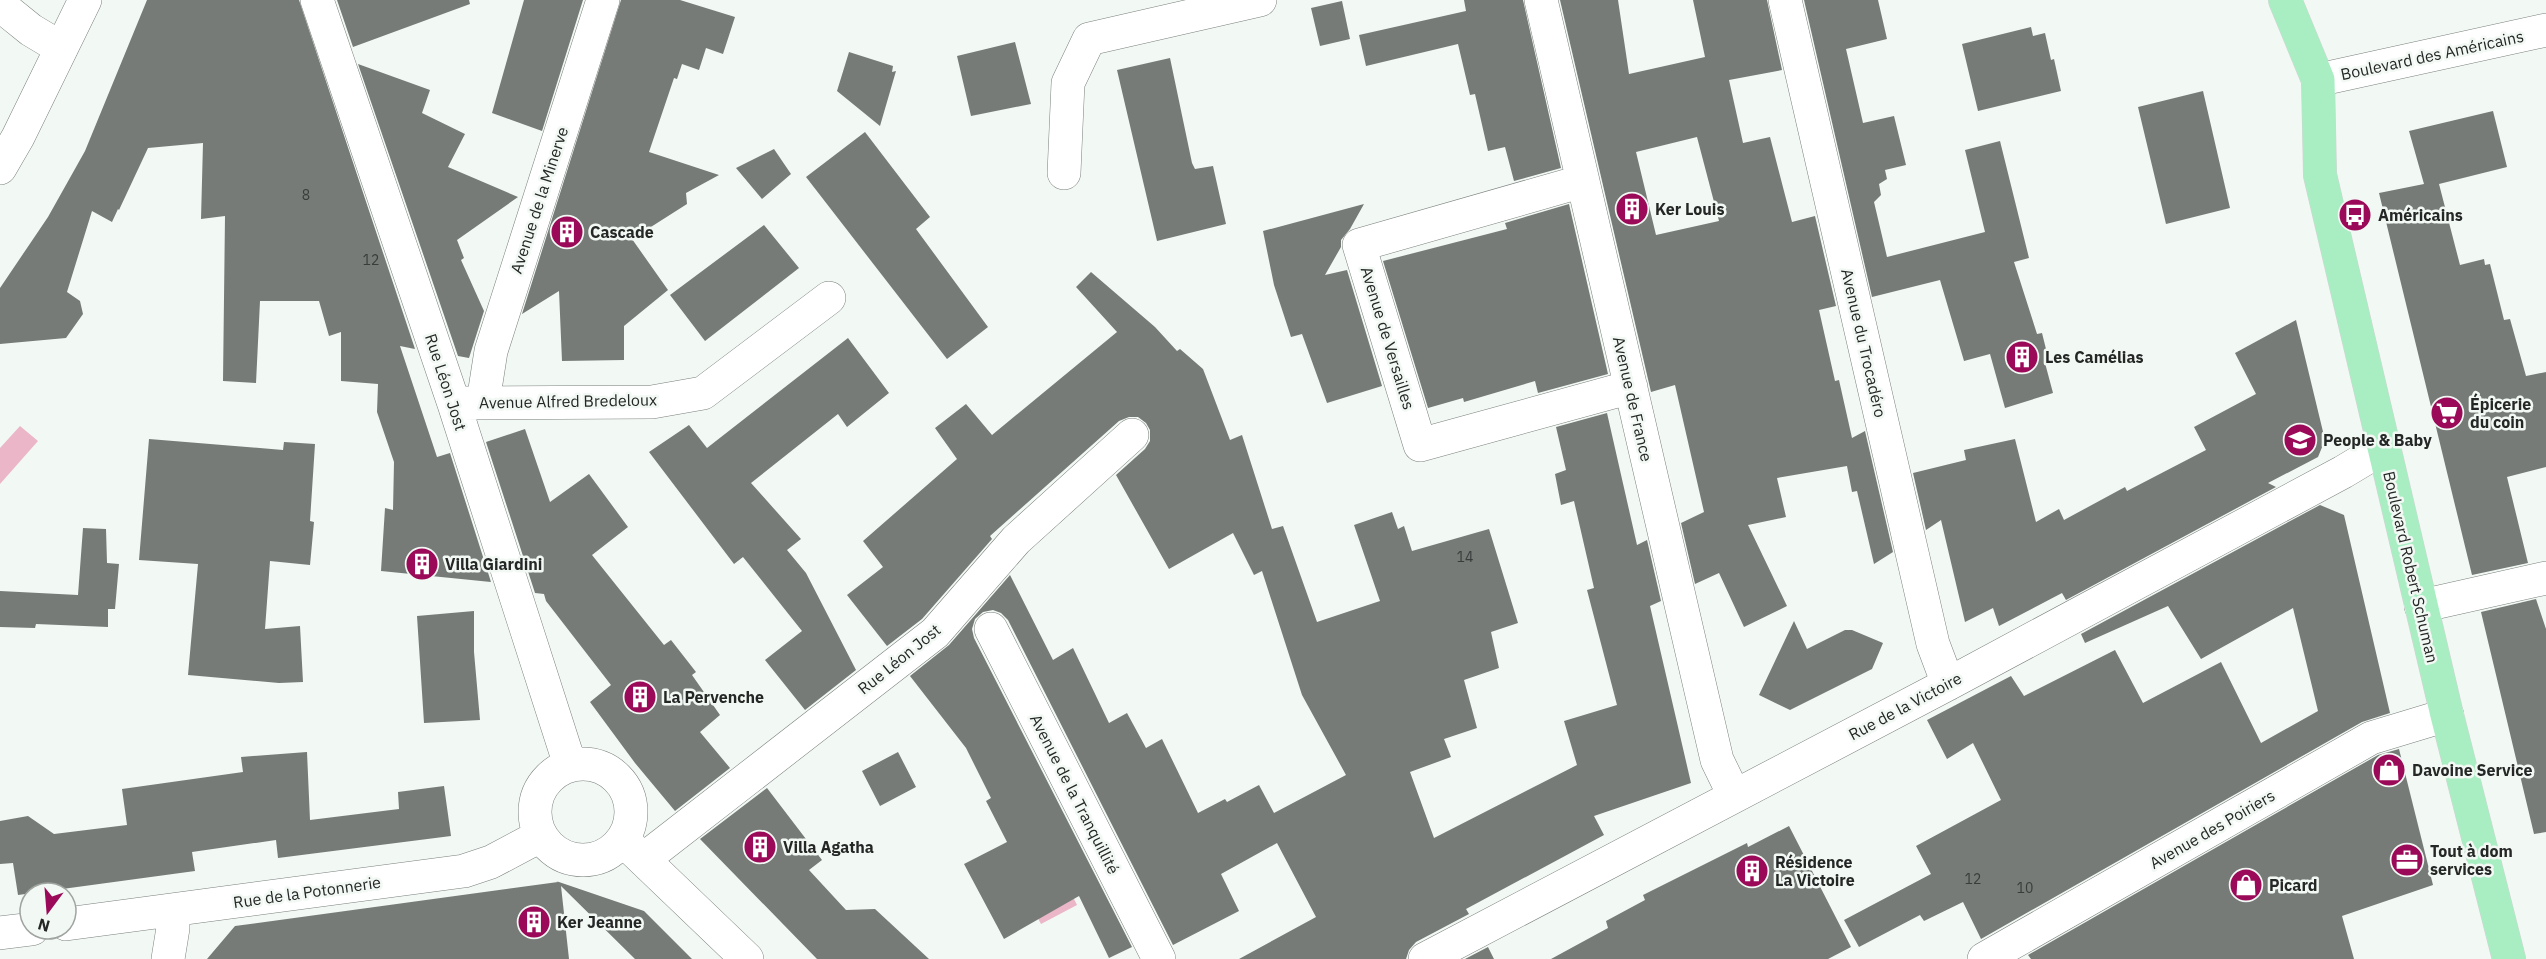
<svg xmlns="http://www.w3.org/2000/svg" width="2546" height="959" viewBox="0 0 2546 959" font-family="'IBM Plex Sans',sans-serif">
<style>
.water{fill:#eab6c8}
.building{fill:#767b78;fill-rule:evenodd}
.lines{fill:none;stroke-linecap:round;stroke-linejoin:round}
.street-casing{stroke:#7b807d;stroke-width:34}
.secondary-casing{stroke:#7b807d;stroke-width:34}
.primary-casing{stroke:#d3d4d4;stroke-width:34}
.street{stroke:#fff;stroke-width:33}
.secondary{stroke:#fff;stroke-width:33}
.primary{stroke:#a9eec3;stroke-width:33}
.labels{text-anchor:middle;stroke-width:5;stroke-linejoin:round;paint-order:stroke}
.number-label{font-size:14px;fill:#393c3a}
.street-label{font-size:16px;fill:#252726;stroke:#f2f8f3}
.poi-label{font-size:16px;font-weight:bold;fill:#252726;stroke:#f2f8f3;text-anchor:start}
</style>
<rect width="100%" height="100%" fill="#f2f8f3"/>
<path class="water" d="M 20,426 L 38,441 L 0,484 L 0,448 Z
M 1067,885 L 1077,905 L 1041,924 L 1031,905 Z"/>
<path class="building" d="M 147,0 L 299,0 L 415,349 L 400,346 L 437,457 L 450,453 L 491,582 L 381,571 L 385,508 L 393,510 L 394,462 L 377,412 L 378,384 L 341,381 L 341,332 L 329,336 L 319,301 L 260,301 L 256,383 L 223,381 L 225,216 L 201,219 L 203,143 L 148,148 L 119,210 L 118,209 L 112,222 L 92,211 L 67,292 L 80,301 L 83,314 L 66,338 L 0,344 L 0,288 L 48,217 L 85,151 Z
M 337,0 L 469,0 L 470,4 L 353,47 Z
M 524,0 L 583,0 L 542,131 L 492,113 Z
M 621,0 L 680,0 L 735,17 L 723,54 L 706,48 L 699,70 L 682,64 L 677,79 L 674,78 L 649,152 L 719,175 L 686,193 L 687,204 L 632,239 L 668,290 L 624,326 L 624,360 L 562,361 L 559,291 L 522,314 Z
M 1464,0 L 1523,0 L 1561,168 L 1514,181 L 1505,147 L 1488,151 L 1475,94 L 1470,95 L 1458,44 L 1366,66 L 1359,35 L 1466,11 Z
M 1560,0 L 1618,0 L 1629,74 L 1705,57 L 1693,0 L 1767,0 L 1782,70 L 1729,80 L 1743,143 L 1770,137 L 1792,222 L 1815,216 L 1836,306 L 1819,310 L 1835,381 L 1839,380 L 1852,438 L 1865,431 L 1893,552 L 1874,564 L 1857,491 L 1852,492 L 1847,466 L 1777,478 L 1786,517 L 1748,525 L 1787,606 L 1744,627 L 1719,573 L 1695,584 L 1681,523 L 1704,512 L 1675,385 L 1651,392 ZM 1697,137 L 1719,221 L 1656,235 L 1636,152 Z
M 1804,0 L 1878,0 L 1887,39 L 1846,49 L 1863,123 L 1894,116 L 1906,165 L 1885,170 L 1887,179 L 1879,184 L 1881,195 L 1874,202 L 1887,257 L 1985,232 L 1965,150 L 2000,141 L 2029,258 L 2014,262 L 2037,334 L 2042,333 L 2049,361 L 2045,363 L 2053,393 L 2005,408 L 1990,354 L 1964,361 L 1940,280 L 1872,297 Z
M 1342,1 L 1350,39 L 1320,46 L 1311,8 Z
M 2031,27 L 2033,36 L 2045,33 L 2051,60 L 2054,59 L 2061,91 L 1978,111 L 1962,44 Z
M 1015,42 L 1031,104 L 971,116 L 957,56 Z
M 849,52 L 893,66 L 892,72 L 896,71 L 880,126 L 837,91 Z
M 1170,58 L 1192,163 L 1195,169 L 1213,166 L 1226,224 L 1157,241 L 1117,70 Z
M 358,64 L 430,90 L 422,113 L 465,134 L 448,167 L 518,197 L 457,240 L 464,258 L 461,260 L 484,311 L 469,358 L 458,356 Z
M 2203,91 L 2230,208 L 2166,224 L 2138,107 Z
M 2493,111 L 2507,167 L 2439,184 L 2460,265 L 2484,259 L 2485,265 L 2490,264 L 2504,320 L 2510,319 L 2526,376 L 2546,372 L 2546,467 L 2507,477 L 2528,563 L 2472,575 L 2379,193 L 2424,184 L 2409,131 Z
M 865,132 L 930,217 L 916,229 L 988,327 L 947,359 L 806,177 Z
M 774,149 L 791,174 L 762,199 L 736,168 Z
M 1364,204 L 1350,229 L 1341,240 L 1341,247 L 1325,275 L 1347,270 L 1382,386 L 1327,403 L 1302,334 L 1291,337 L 1274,285 L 1263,231 Z
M 1569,204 L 1608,374 L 1538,393 L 1535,381 L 1464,402 L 1463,398 L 1428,408 L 1383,261 L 1507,229 L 1505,223 Z
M 764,225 L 799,268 L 705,341 L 670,295 Z
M 1091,272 L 1155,327 L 1177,351 L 1180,349 L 1203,369 L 1230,440 L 1242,435 L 1272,529 L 1283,526 L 1317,622 L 1380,601 L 1354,525 L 1392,512 L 1398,529 L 1404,526 L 1412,551 L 1489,529 L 1518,623 L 1491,632 L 1499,668 L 1464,680 L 1477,728 L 1444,739 L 1451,757 L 1410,772 L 1434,838 L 1577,765 L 1564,721 L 1617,705 L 1587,590 L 1594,588 L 1574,501 L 1561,505 L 1555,474 L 1566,470 L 1556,427 L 1607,413 L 1637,545 L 1647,540 L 1661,601 L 1650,606 L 1691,783 L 1594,816 L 1604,835 L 1466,909 L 1469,914 L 1416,942 L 1409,950 L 1406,959 L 1239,959 L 1316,917 L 1277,843 L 1221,874 L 1239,911 L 1173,945 L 1008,620 L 1001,613 L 993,610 L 983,612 L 975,619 L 972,629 L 974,638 L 1132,947 L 1109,958 L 1079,896 L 1004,939 L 964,864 L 1007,842 L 986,801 L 991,798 L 966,748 L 910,676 L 949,645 L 1010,575 L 1053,660 L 1073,648 L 1109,723 L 1127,713 L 1146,748 L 1162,739 L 1198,813 L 1225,799 L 1227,802 L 1259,785 L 1274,813 L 1346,775 L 1302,695 L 1262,571 L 1254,575 L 1233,533 L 1169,569 L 1116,475 L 1145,449 L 1150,441 L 1150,430 L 1146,423 L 1138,417 L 1129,417 L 1119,421 L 990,536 L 992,539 L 922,619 L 887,646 L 847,595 L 883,567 L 863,541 L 957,459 L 935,428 L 966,404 L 992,435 L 1117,332 L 1076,287 Z
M 2296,320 L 2325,440 L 2318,457 L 2268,483 L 2276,487 L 2066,600 L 2062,593 L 1999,626 L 1993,608 L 1965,622 L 1941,520 L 1926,530 L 1913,473 L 1966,460 L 1964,450 L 2015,439 L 2036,522 L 2059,509 L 2064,520 L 2125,487 L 2127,491 L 2206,450 L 2194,427 L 2256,394 L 2235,353 Z
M 848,338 L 889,393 L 847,427 L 838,414 L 751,483 L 801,539 L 787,550 L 806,573 L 856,670 L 805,710 L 765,660 L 802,631 L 743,557 L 734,564 L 649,452 L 689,425 L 707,448 Z
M 525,429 L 550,502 L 589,474 L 628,527 L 592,555 L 664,645 L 671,640 L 696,672 L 692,675 L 720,715 L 700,732 L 730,768 L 675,811 L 635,763 L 590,702 L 611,685 L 546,601 L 544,594 L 535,593 L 486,442 Z
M 149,439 L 283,450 L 284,442 L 315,444 L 310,521 L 314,522 L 310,565 L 270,561 L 265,629 L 300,626 L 303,682 L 279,683 L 188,675 L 198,564 L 139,560 Z
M 2320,505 L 2344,515 L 2390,713 L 2362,722 L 1981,939 L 1963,902 L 1924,921 L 1920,915 L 1859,947 L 1844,920 L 1931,874 L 1916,846 L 2001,800 L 1973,743 L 1947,759 L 1927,720 L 2011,676 L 2024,696 L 2115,650 L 2143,703 L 2221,662 L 2261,743 L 2318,711 L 2293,608 L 2201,659 L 2168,606 L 2085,643 L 2081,634 Z
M 83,528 L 106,529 L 107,563 L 119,564 L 115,609 L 108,609 L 108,627 L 36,624 L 35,628 L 0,627 L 0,591 L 78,595 Z
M 2536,599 L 2546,629 L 2546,832 L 2534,834 L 2481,612 Z
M 474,611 L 474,652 L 480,720 L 424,723 L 417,616 Z
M 1794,621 L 1807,649 L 1845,630 L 1852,630 L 1883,643 L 1872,669 L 1790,710 L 1759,695 Z
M 2399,749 L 2433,885 L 2342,916 L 2354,959 L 2031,959 L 2028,955 L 2378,755 Z
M 307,752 L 310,820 L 399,809 L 398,792 L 444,786 L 451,836 L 278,858 L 276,840 L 192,852 L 195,871 L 18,895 L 13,863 L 0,864 L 0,821 L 28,816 L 54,834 L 127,825 L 122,789 L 243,772 L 241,757 Z
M 898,752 L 916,787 L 880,806 L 862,771 Z
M 767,788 L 822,860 L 809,870 L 846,910 L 875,909 L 929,959 L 817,959 L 700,839 Z
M 1789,826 L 1851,947 L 1828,959 L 1551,959 L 1608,928 L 1606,921 L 1645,900 L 1643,895 L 1747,843 L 1748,847 Z
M 556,881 L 644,911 L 692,959 L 635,959 L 561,886 L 569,959 L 207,959 L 235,926 L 558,882 Z
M 1488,947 L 1494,959 L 1465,959 Z"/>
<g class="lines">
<g class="street-casing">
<path id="street" d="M 317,0 L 454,404 L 570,765
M 1541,0 L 1717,760 L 1734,795
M 1785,0 L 1933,644 L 1948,684
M 0,5 L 31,30 L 61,48
M 2318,80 L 2546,30
M 1064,173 L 1068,83 L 1089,39 L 1260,0
M 1583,181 L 1359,245 L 1420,445 L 1631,387
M 483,402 L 491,351 L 603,0
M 461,403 L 652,402 L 703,393 L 829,298
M 2421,606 L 2546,578
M 991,629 L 1159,959
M535 812a48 48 0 1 1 96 0a48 48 0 1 1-96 0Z
M 627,844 L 747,959
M 644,859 L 935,633 L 1016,540 L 1132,435
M 66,924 L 464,871 L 491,862 L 540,836
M 0,933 L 32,929
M 168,959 L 173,928 L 173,910
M 1425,959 L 1948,684 L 2343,472 L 2383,448
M 1984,959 L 2371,738 L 2447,715"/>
</g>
<g class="secondary-casing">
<path id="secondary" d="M 0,168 L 18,137 L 85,0"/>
</g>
<g class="primary-casing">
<path id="primary" d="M 2285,0 L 2318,80 L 2320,175 L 2447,715 L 2509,959"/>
</g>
<use href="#street" class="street"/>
<use href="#secondary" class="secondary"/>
<use href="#primary" class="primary"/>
</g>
<defs>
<g id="building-disc" transform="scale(1.725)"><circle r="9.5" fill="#9b0a59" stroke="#f2f8f3"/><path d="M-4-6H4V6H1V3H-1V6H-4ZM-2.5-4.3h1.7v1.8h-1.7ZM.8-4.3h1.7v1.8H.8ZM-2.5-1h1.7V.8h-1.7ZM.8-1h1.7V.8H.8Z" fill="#fff"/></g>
<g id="bus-disc" transform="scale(1.725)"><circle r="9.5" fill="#9b0a59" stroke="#f2f8f3"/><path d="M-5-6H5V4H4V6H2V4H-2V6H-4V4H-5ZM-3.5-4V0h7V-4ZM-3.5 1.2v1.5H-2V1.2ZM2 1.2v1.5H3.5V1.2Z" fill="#fff"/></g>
<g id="supermarket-disc" transform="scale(1.725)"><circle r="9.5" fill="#9b0a59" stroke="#f2f8f3"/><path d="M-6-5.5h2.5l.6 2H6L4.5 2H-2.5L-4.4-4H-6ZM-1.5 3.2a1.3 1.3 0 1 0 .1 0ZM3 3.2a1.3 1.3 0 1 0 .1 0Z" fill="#fff"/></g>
<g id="school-disc" transform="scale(1.725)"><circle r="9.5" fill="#9b0a59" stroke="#f2f8f3"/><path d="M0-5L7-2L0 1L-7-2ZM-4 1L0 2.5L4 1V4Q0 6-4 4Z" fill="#fff"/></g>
<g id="shop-disc" transform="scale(1.725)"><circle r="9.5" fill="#9b0a59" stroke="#f2f8f3"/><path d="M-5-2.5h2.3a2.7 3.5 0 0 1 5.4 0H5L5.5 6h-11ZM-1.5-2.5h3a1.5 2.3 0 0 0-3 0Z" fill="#fff"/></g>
<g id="office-disc" transform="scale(1.725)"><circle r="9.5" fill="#9b0a59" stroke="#f2f8f3"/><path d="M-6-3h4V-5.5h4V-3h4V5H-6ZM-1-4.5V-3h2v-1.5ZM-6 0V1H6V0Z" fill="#fff"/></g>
</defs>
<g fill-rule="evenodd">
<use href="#building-disc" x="1632" y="209"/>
<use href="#bus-disc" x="2355" y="215"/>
<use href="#building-disc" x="567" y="232"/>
<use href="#building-disc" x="2022" y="357"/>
<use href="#supermarket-disc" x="2447" y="413"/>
<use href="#school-disc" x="2300" y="440"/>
<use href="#building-disc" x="422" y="564"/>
<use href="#building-disc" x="640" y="697"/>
<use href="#shop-disc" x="2389" y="770"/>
<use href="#building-disc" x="760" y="847"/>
<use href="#office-disc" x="2407" y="860"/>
<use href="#building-disc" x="1752" y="871"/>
<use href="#shop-disc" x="2246" y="885"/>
<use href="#building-disc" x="534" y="922"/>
</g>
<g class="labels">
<g class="number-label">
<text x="306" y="200">8</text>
<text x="371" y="265">12</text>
<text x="1465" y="562">14</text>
<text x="1973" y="884">12</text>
<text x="2025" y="893">10</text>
</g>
<g class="street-label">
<text transform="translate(2432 55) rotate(-12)" y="6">Boulevard des Américains</text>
<text transform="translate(539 200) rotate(-72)" y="6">Avenue de la Minerve</text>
<text transform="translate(1388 338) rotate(73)" y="6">Avenue de Versailles</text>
<text transform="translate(1864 343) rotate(77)" y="6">Avenue du Trocadéro</text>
<text transform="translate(446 382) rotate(72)" y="6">Rue Léon Jost</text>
<text transform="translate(1633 399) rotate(77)" y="6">Avenue de France</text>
<text transform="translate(568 401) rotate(-1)" y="6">Avenue Alfred Bredeloux</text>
<text transform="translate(2411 567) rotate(77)" y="6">Boulevard Robert Schuman</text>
<text transform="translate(899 659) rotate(-39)" y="6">Rue Léon Jost</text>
<text transform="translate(1905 706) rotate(-28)" y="6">Rue de la Victoire</text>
<text transform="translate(1075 794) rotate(63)" y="6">Avenue de la Tranquillité</text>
<text transform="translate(2212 829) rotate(-30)" y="6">Avenue des Poiriers</text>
<text transform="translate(307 892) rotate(-8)" y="6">Rue de la Potonnerie</text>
</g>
<g class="poi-label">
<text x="1655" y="215">Ker Louis</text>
<text x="2378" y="221">Américains</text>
<text x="590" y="238">Cascade</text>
<text x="2045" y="363">Les Camélias</text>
<text x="2470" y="410">Épicerie<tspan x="2470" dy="18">du coin</tspan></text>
<text x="2323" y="446">People &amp; Baby</text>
<text x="445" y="570">Villa Giardini</text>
<text x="663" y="703">La Pervenche</text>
<text x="2412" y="776">Davoine Service</text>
<text x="783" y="853">Villa Agatha</text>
<text x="2430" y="857">Tout à dom<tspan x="2430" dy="18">services</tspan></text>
<text x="1775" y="868">Résidence<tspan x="1775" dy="18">La Victoire</tspan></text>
<text x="2269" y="891">Picard</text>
<text x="557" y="928">Ker Jeanne</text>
</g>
</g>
<g transform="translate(48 911) rotate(196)"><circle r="28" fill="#f2f8f3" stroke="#a0a4a1" stroke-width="1.5"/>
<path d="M0-4.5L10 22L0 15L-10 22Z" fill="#9b0a59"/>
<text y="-9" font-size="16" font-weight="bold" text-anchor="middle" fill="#252726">N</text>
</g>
</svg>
